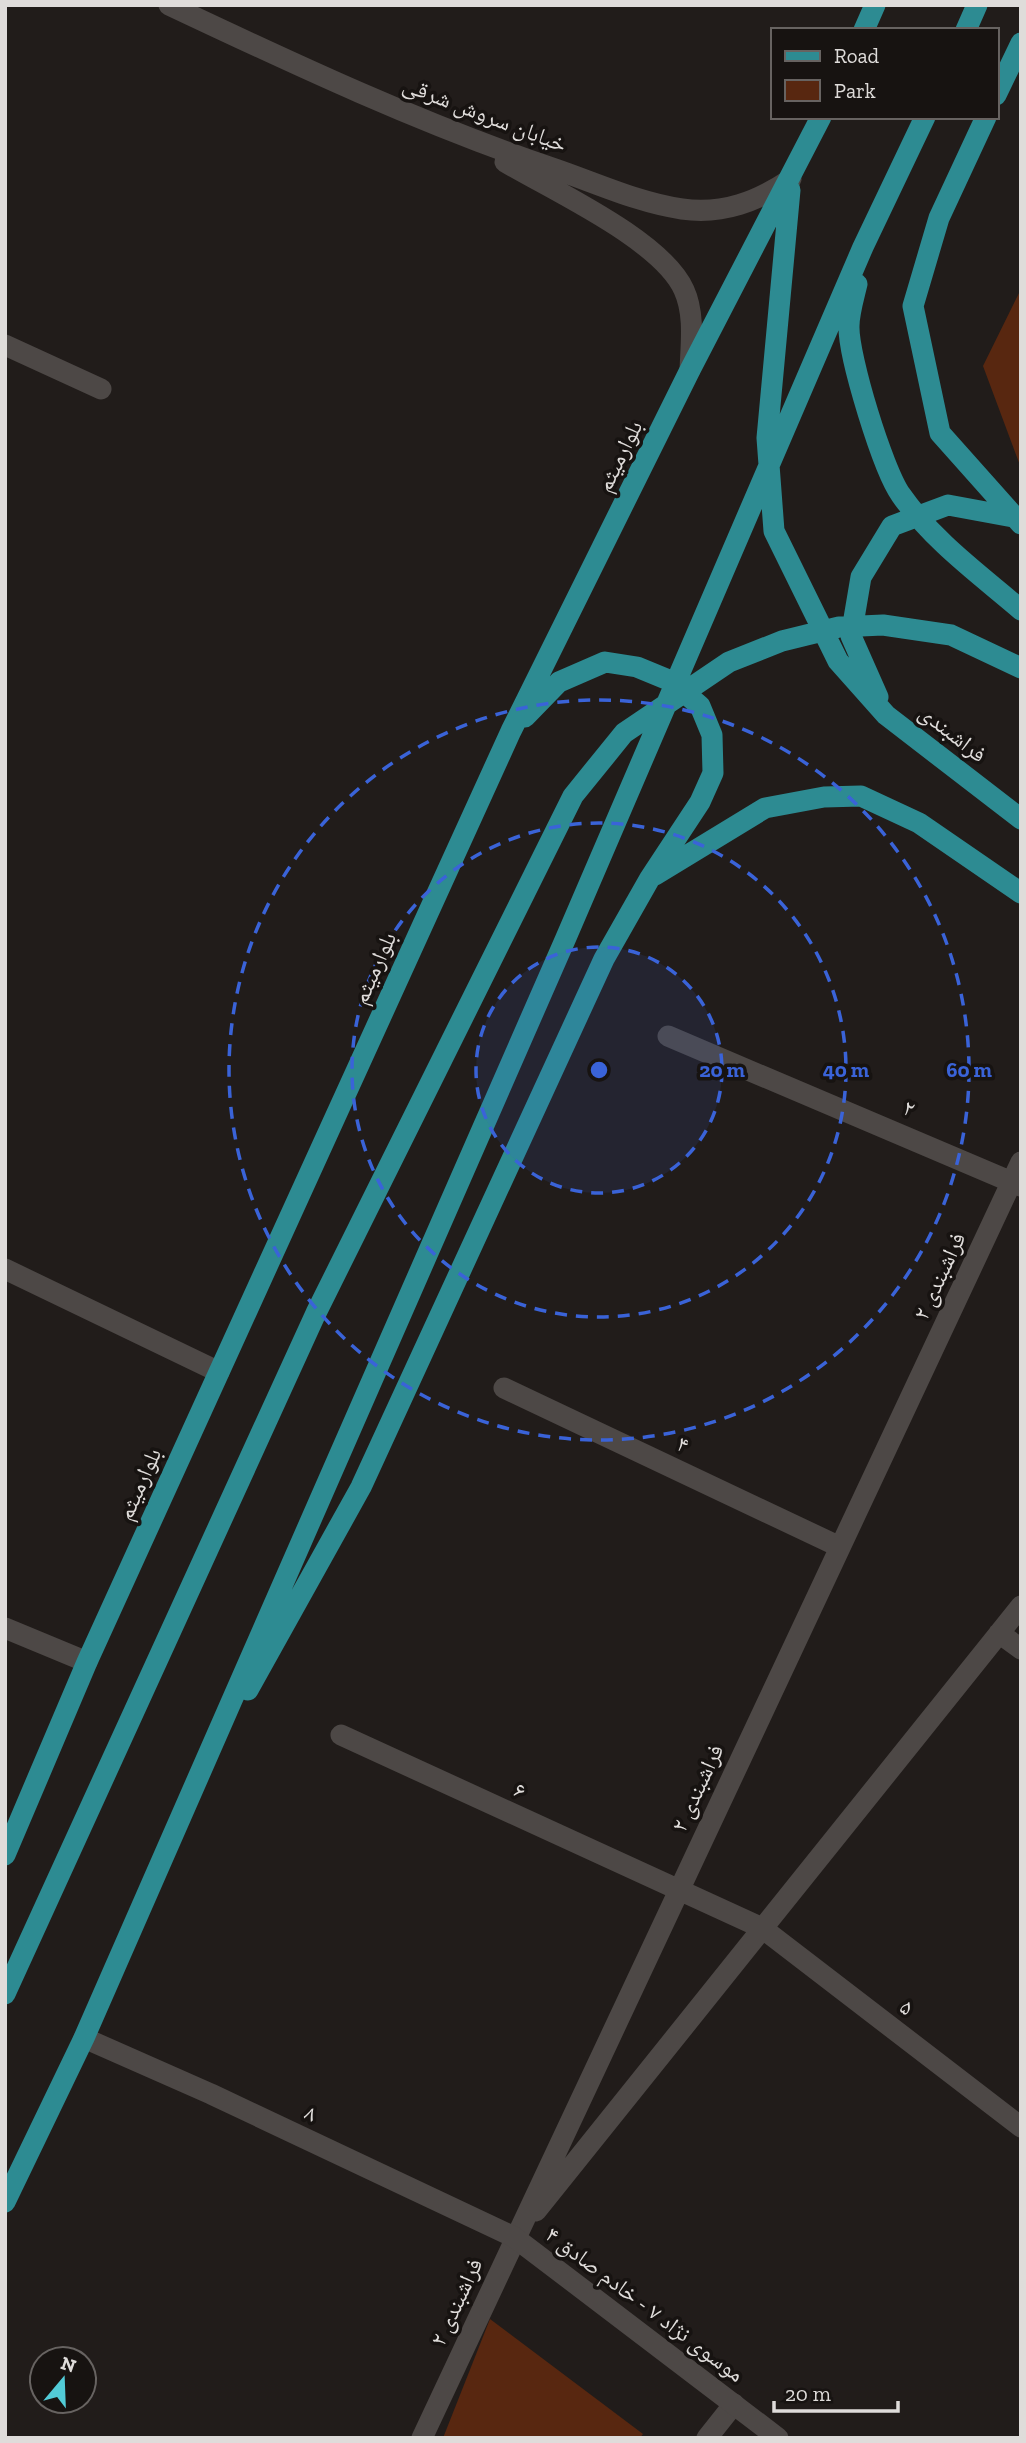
<svg xmlns="http://www.w3.org/2000/svg" width="1026" height="2443" viewBox="0 0 1026 2443" font-family="'Zilla Slab','Noto Naskh Arabic',serif">
<style>
.green{fill:#582710}
.lines{fill:none;stroke-linecap:round;stroke-linejoin:round}
.street{stroke:#4d4846;stroke-width:21}
.secondary{stroke:#4d4846;stroke-width:21}
.primary{stroke:#2d8b92;stroke-width:21}
.ring{fill:none;stroke:#3a63d8;stroke-width:3.5;stroke-dasharray:12 9}
.labels{text-anchor:middle;stroke-width:7;stroke-linejoin:round;paint-order:stroke}
.street-label{font-size:23px;fill:#dfdcda;stroke:#171311}
.centre{fill:#3a63d8;stroke:#171311;stroke-width:3.5}
.ring-label{font-size:21px;text-anchor:middle;font-weight:bold;fill:#3a63d8;stroke:#171311;stroke-width:7;stroke-linejoin:round;paint-order:stroke}
</style>
<rect width="100%" height="100%" fill="#211c1a"/>
<path class="green" d="M 1021,289 L 1021,468 L 983,366 Z
M 490,2319 L 643,2434 L 640,2438 L 443,2438 Z"/>
<g class="lines">
<path class="street" d="M 5,345 L 101,389
M 668,1036 L 1021,1186
M 5,1269 L 219,1372
M 504,1388 L 840,1547
M 5,1628 L 87,1662
M 999,1633 L 1021,1649
M 341,1735 L 762,1928 L 1021,2127
M 536,2211 L 1021,1606
M 422,2438 L 1021,1162
M 707,2438 L 734,2404"/>
<path class="secondary" d="M 169,5 C 296,65 422,124 555,169 C 596,183 639,203 682,209 C 723,215 758,201 791,179
M 505,162 C 552,190 662,240 684,290 C 695,314 691,344 690,370
M 84,2038 L 211,2094 L 514,2237 L 778,2438"/>
<path class="primary" d="M 864,30 L 875,5
M 966,30 L 977,5
M 996,95 L 1021,43
M 986,117 L 939,218 L 913,306 L 940,433 L 1021,524
M 790,190 L 767,438 L 774,531 L 838,661 L 886,715 L 1021,819
M 857,284 C 854,297 849,313 849,326 C 848,356 883,470 901,495 C 933,541 979,574 1021,610
M 878,697 L 851,636 L 861,577 L 892,526 L 948,505 L 1013,517
M 655,875 L 765,808 L 824,797 L 861,796 L 919,823 L 1021,893
M 248,1690 L 361,1487 L 604,959 L 650,878 L 700,802 L 713,773 L 712,735 L 700,706 L 671,681 L 637,667 L 605,662 L 559,682 L 525,717
M 5,1855 L 87,1662 L 511,731 L 690,370 L 821,117
M 5,1994 L 316,1313 L 573,796 L 624,733 L 729,662 L 782,641 L 839,627 L 883,625 L 951,635 L 1021,668
M 5,2202 L 84,2038 L 565,940 L 863,247 L 925,117"/>
</g>
<circle cx="599" cy="1070" r="123" fill="#3a63d8" fill-opacity=".12"/>
<g class="ring">
<circle cx="599" cy="1070" r="123"/>
<circle cx="599" cy="1070" r="247"/>
<circle cx="599" cy="1070" r="370"/>
</g>
<g class="labels">
<g class="street-label">
<text transform="translate(485 114) rotate(21)" y="8">خیابان سروش شرقی</text>
<text transform="translate(619 456) rotate(-64)" y="8">بلوارمیثم</text>
<text transform="translate(953 733) rotate(38)" y="8">فراشبندی</text>
<text transform="translate(374 968) rotate(-66)" y="8">بلوارمیثم</text>
<text transform="translate(909 1108) rotate(23)" y="8">۲</text>
<text transform="translate(939 1276) rotate(-65)" y="8">۲ فراشبندی</text>
<text transform="translate(683 1444) rotate(25)" y="8">۴</text>
<text transform="translate(139 1484) rotate(-66)" y="8">بلوارمیثم</text>
<text transform="translate(697 1788) rotate(-65)" y="8">۲ فراشبندی</text>
<text transform="translate(520 1790) rotate(25)" y="8">۶</text>
<text transform="translate(907 2007) rotate(37)" y="8">۵</text>
<text transform="translate(311 2113) rotate(25)" y="8">۸</text>
<text transform="translate(456 2302) rotate(-65)" y="8">۲ فراشبندی</text>
<text transform="translate(645 2304) rotate(37)" y="8">موسوی نژاد ۷ - خادم صادق ۴</text>
</g>
</g>
<circle cx="599" cy="1070" r="10" class="centre"/>
<g class="ring-label">
<text x="722" y="1077">20 m</text>
<text x="846" y="1077">40 m</text>
<text x="969" y="1077">60 m</text>
</g>
<rect width="1026" height="2443" fill="none" stroke="#dfdcda" stroke-width="14"/>
<rect x="771" y="28" width="228" height="91" fill="#171311" stroke="#676361" stroke-width="2"/>
<rect x="785" y="51" width="35" height="10" fill="#2d8b92" stroke="#676361" stroke-width="2"/>
<text x="834" y="63" font-size="21" fill="#dfdcda">Road</text>
<rect x="785" y="80" width="35" height="21" fill="#582710" stroke="#676361" stroke-width="2"/>
<text x="834" y="98" font-size="21" fill="#dfdcda">Park</text>
<g transform="translate(63 2380) rotate(19)"><circle r="33" fill="#171311" stroke="#676361" stroke-width="2"/>
<path d="M0-5L12 26L0 18L-12 26Z" fill="#52cbd7"/>
<text y="-10" font-size="19" font-weight="bold" text-anchor="middle" fill="#dfdcda">N</text>
</g>
<path d="M774 2401v10h124v-10" fill="none" stroke="#dfdcda" stroke-width="3.5"/>
<text x="785" y="2401" font-size="21" fill="#dfdcda" stroke="#171311" stroke-width="5" paint-order="stroke">20 m</text>
</svg>
